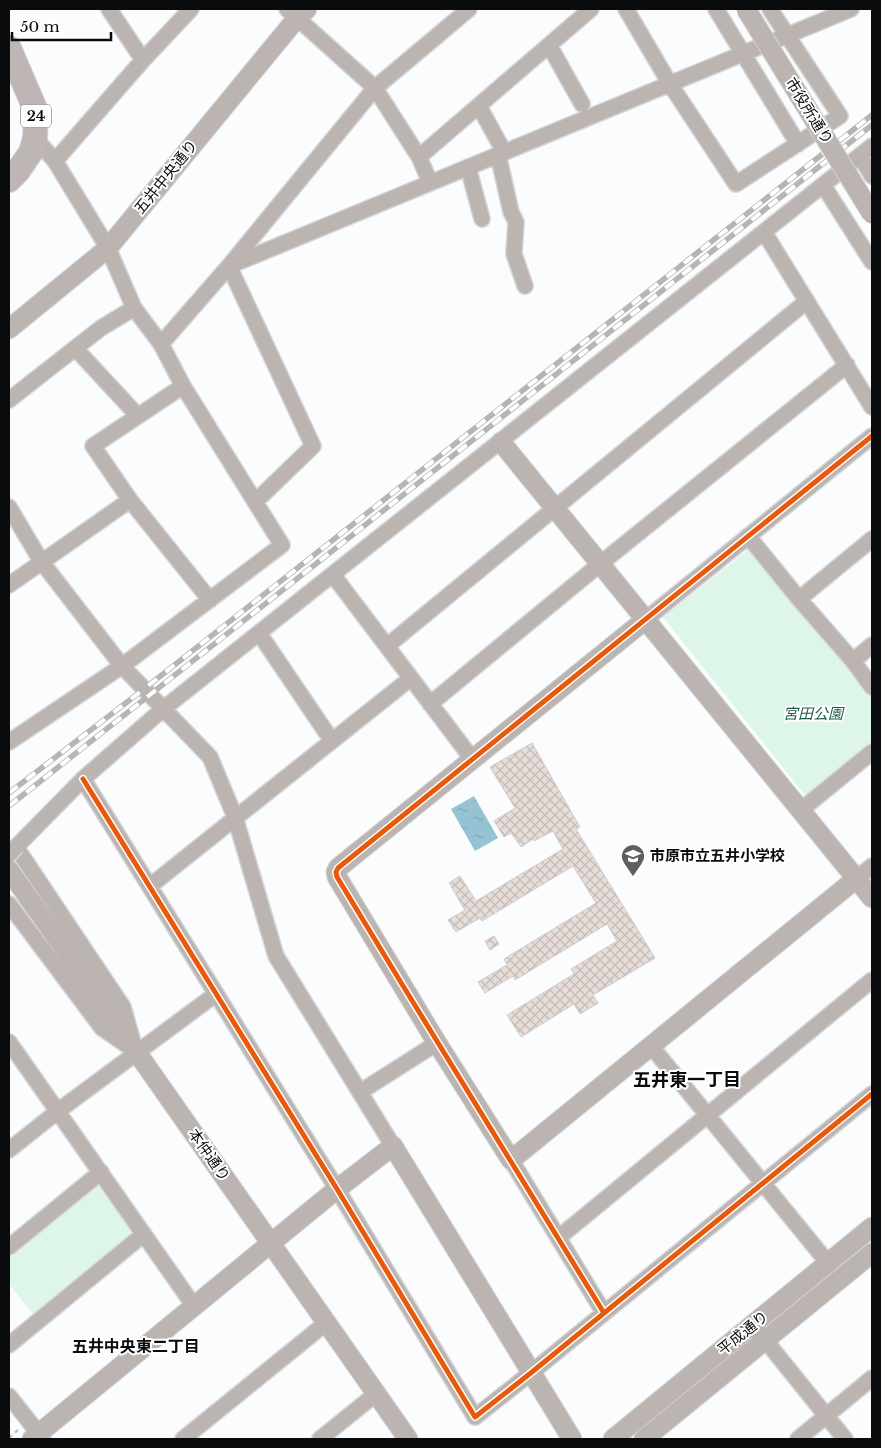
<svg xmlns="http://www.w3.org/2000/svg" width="881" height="1448" viewBox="0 0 881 1448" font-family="'Libre Baskerville','Noto Sans JP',serif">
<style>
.green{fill:#def5ea}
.water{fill:url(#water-ripples)}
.building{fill:url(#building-cross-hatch);stroke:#cdcccc}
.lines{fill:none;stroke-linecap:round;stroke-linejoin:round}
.minor-casing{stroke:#d4d5d7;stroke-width:18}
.tertiary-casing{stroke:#d4d5d7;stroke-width:21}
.primary-casing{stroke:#d4d5d7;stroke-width:26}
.path{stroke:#c2bfbe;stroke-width:2.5;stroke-dasharray:4 4;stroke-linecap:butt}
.minor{stroke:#bbb4b0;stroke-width:15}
.tertiary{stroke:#bbb4b0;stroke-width:19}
.primary{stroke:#bdb6b4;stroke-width:24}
.rail-casing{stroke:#b7b5b4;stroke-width:5.5}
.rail{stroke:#fff;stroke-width:4;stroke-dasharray:11;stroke-linecap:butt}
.minor-bridge-casing{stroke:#d4d5d7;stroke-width:18;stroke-linecap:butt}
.tertiary-bridge-casing{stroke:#d4d5d7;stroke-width:21;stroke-linecap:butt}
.minor-bridge{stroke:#bbb4b0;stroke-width:15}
.tertiary-bridge{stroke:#bbb4b0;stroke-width:19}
.cycleway-casing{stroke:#fff;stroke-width:8}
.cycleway{stroke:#e8590c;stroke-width:5}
.labels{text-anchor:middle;stroke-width:4;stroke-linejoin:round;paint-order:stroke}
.shield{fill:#fff;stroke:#545456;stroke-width:1}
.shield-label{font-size:14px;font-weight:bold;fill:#0a0b0d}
.street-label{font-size:15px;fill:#0a0b0d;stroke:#fff}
.park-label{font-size:15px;font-style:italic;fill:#1d6144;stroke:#fff}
.poi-label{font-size:15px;font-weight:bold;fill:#0a0b0d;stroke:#fff;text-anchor:start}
.neighbourhood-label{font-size:16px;font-weight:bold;fill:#0a0b0d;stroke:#fff}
.quarter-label{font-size:18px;font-weight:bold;fill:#0a0b0d;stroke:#fff}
</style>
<defs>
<pattern id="water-ripples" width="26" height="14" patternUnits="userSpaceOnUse" patternTransform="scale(1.25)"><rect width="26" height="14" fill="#96c3d4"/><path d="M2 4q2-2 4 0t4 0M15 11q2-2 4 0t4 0" fill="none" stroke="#80a6b5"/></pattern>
<pattern id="building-cross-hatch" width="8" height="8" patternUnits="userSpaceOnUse" patternTransform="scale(1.25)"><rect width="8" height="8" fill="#e7ddd8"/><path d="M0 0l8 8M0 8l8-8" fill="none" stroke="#c5bcb8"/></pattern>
</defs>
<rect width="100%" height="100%" fill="#fbfcfd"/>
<path class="green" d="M 752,547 L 872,697 L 872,743 L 810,794 L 804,794 L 663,617 Z
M 99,1182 L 135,1232 L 35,1317 L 9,1284 L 9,1256 Z"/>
<path class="water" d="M 474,796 L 498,838 L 475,851 L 451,809 Z"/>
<path class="building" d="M 532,743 L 580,827 L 576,829 L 655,958 L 593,995 L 598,1003 L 580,1014 L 574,1004 L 521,1037 L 507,1015 L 574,974 L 571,969 L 617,941 L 607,924 L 515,980 L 513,976 L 485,993 L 478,982 L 507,965 L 504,959 L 596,903 L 573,866 L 482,921 L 480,918 L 456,932 L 448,920 L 465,910 L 449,883 L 460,876 L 476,901 L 563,849 L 553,831 L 534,841 L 533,839 L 521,847 L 511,833 L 504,837 L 494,821 L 515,808 L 490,767 Z
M 494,936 L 499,944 L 490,950 L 485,941 Z"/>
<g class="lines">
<g class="minor-casing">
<path id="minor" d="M 109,9 L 143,60
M 287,9 L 375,88 L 419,157 L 430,182
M 626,9 L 670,84 L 736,184 L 840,116 L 770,9
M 716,9 L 798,144
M 549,45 L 582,104
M 479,106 L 504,152
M 498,154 L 511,212 L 516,222 L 514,254 L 525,286
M 860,156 L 872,176
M 419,157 L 591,9
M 55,161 L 143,60 L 191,9
M 468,167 L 482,219
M 823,185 L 872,262
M 764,232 L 872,407
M 161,344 L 229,266 L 375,88 L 469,9
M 75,348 L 138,416
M 183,386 L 93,446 L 130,500 L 210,600
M 9,400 L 101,328 L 134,308
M 255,502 L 313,446 L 229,266 L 851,9
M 9,507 L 41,561 L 122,666 L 210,757 L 235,817 L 276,956 L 393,1146
M 748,536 L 799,599 L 853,661 L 872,687
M 333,575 L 473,760
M 9,585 L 130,500
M 799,599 L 872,539
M 645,620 L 872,436
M 259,633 L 332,741
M 387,646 L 807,301
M 853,661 L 872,645
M 430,704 L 600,564 L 847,365
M 9,742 L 122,666 L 282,545 L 183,386 L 161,344 L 134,308 L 108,248 L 55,161 L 35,138
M 83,779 L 337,1189 L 475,1417 L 532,1372 L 872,1094
M 801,810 L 872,752
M 857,878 L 872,866
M 150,886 L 411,678
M 9,904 L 102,1028 L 131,1048
M 9,1042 L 194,1306
M 133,1042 L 123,1007 L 16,847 L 83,779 L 163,709 L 872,146
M 651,1046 L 828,1263
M 360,1092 L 437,1043
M 9,1150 L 58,1111 L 216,994
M 511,1160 L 604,1313
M 558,1238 L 872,980
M 9,1247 L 101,1172
M 753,1325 L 845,1439
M 9,1345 L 144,1234
M 9,1396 L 43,1439
M 183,1439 L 326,1323
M 320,1439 L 377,1393
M 798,1439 L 872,1378"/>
</g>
<g class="tertiary-casing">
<path id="tertiary" d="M 9,329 L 108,248 L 297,18 L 307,9
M 501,442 L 872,898
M 645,620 L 338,868 L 336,872 L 337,877 L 437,1043 L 511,1160 L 857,878
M 9,870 L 408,1439
M 32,1439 L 337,1189 L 393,1146 L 572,1439
M 613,1439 L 872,1227
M 644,1439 L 872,1253"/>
</g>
<g class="primary-casing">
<path id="primary" d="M 9,48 L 36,111 L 35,138 L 31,152 L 18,171 L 9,180"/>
</g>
<path class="path" d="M 9,1438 L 18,1430"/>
<use href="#minor" class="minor"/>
<use href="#tertiary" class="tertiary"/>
<use href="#primary" class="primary"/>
<g class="rail-casing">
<path id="rail" d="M 9,793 L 144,689 L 872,115
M 9,806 L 872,125"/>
</g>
<use href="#rail" class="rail"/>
<g class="minor-bridge-casing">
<path id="minor-bridge" d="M 9,855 L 16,847"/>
</g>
<g class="tertiary-bridge-casing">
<path id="tertiary-bridge" d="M 746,9 L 872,214"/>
</g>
<use href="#minor-bridge" class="minor-bridge"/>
<use href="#tertiary-bridge" class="tertiary-bridge"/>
<g class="cycleway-casing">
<path id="cycleway" d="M 83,779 L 337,1189 L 475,1417 L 532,1372 L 872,1094
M 604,1313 C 515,1168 425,1023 337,877 L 336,872 L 338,868 L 872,436"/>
</g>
<use href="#cycleway" class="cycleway"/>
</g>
<defs>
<g id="school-pin" transform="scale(1.25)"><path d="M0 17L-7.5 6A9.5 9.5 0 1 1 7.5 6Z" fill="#5e5f61" stroke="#fff"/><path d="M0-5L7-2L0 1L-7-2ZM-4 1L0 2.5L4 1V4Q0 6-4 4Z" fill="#fff"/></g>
</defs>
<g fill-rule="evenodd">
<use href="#school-pin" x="633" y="856"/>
</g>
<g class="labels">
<rect class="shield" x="21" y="104.5" width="30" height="23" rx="4"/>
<g class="shield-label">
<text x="36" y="121">24</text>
</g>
<g class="street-label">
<text transform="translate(809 111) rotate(58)" y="5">市役所通り</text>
<text transform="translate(166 177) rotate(-51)" y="5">五井中央通り</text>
<text transform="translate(209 1155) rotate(55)" y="5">本仲通り</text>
<text transform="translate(743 1333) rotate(-39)" y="5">平成通り</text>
</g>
<g class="park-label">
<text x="813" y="719">宮田公園</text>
</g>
<g class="poi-label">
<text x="650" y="861">市原市立五井小学校</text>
</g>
<g class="neighbourhood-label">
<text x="136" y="1352">五井中央東二丁目</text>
</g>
<g class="quarter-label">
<text x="687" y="1086">五井東一丁目</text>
</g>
</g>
<rect width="881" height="1448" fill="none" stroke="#0a0b0d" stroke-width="20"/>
<path d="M12 32v8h99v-8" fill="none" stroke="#0a0b0d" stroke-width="2.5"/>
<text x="20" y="32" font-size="15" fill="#0a0b0d" stroke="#ffffff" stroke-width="4" paint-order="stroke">50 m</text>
</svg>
